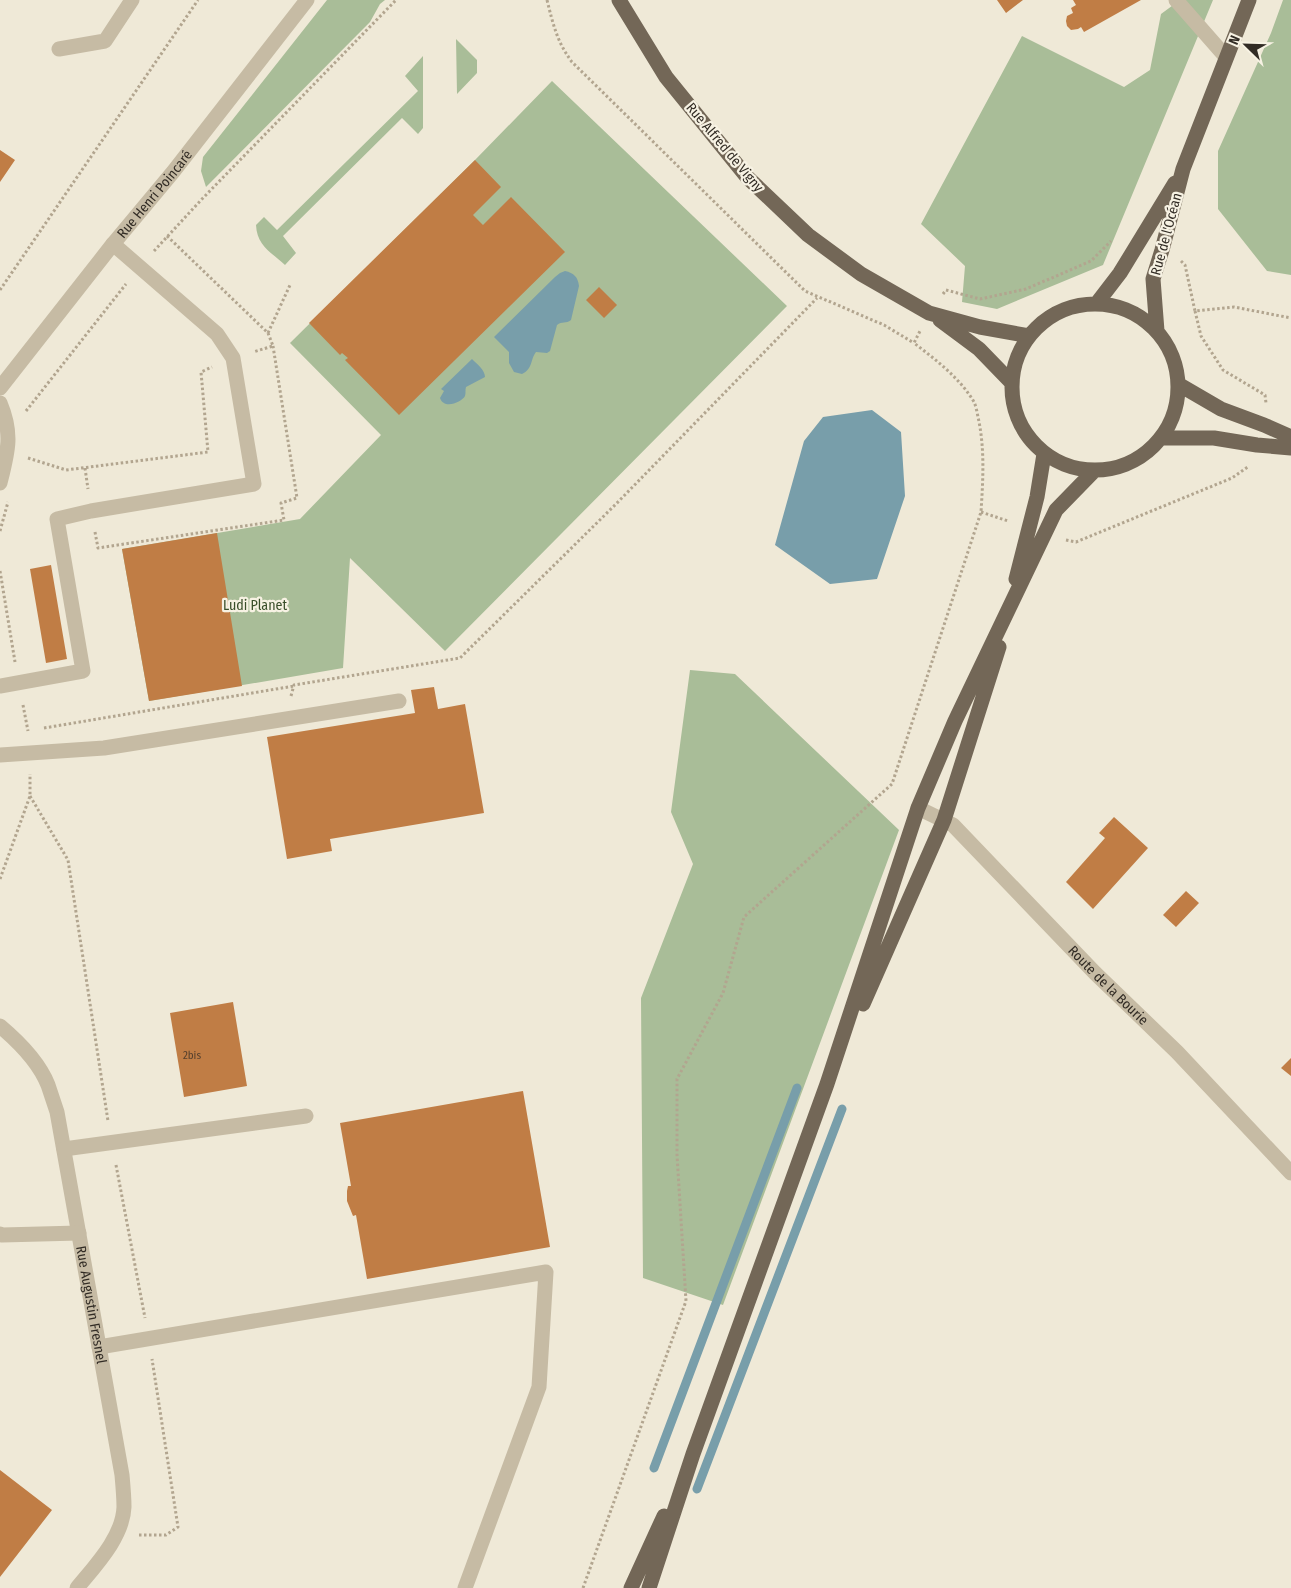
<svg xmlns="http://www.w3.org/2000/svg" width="1291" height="1588" viewBox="0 0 1291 1588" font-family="'Fira Sans Condensed',sans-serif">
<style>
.green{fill:#a9bd98}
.water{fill:#789eaa}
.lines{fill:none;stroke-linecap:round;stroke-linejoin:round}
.stream{stroke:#789eaa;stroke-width:9}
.building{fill:#c07d45}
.path{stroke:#b2a58f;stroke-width:3;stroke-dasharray:2.5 2.5;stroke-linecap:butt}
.minor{stroke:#c6bba4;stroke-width:15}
.major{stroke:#736757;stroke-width:15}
.labels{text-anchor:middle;stroke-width:4.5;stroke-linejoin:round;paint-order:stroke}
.number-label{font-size:11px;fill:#56402d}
.street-label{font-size:14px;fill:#322c25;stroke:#f7f2e3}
.park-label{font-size:14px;fill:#3a4f2a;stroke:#f7f2e3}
</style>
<rect width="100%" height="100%" fill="#efe9d7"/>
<path class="green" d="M 327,0 L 385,0 L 380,4 L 370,22 L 206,187 L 201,171 L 203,157 Z
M 1180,0 L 1213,0 L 1103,265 L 997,309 L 962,302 L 965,266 L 921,224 L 1022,36 L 1124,87 L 1150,70 L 1161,14 Z
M 1283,0 L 1291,0 L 1291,275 L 1267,271 L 1218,209 L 1218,151 L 1271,33 Z
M 456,39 L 477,60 L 477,73 L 457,94 Z
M 423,56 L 423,128 L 418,134 L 402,118 L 283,236 L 296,253 L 285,265 C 271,252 257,246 256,225 L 264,217 L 277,230 L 418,91 L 405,76 Z
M 552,81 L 787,306 L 445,651 L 350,558 L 343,668 L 149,701 L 122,549 L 300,519 L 381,435 L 290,343 L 475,160 Z
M 690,670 L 735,674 L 899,830 L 723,1305 L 643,1278 L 641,998 L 693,864 L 671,812 Z"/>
<path class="water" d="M 565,271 C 574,273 578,277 579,286 L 571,320 C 566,324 562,321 557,325 L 550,351 L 547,353 L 536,352 C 530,360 533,369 522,374 L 514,372 L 509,363 L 509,352 L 494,337 L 555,277 L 560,273 Z
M 472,359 C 477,364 485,370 485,377 L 466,387 C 465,390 466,393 465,396 C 462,402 444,410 440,398 L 444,391 L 441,389 Z
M 872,410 L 901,432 L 905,496 L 877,579 L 830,584 L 775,545 L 804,441 L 823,417 Z"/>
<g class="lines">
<path class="stream" d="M 654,1468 L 797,1088
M 697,1489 L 842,1109"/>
</g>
<path class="building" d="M 997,0 L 1023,0 L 1006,13 Z
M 1073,0 L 1141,0 L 1084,32 L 1081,27 L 1078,29 L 1071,30 L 1067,26 L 1066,21 L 1067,16 L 1073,13 L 1071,8 L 1076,5 Z
M 0,150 L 15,160 L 0,182 Z
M 475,160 L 501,187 L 473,215 L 483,225 L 511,197 L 565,252 L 399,415 L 345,360 L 348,358 L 342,353 L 340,355 L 309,323 Z
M 599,287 L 617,305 L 604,318 L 586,300 Z
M 217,533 L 242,686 L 149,701 L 122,549 Z
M 51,565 L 67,659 L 46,663 L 30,569 Z
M 434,687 L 438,709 L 465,704 L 484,813 L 330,839 L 332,851 L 287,859 L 267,737 L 415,713 L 411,690 Z
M 1114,817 L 1148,848 L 1093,909 L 1066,882 L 1105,838 L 1099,833 Z
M 1186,891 L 1199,903 L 1176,927 L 1163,915 Z
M 233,1002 L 247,1086 L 184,1097 L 170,1013 Z
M 1291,1058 L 1291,1076 L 1281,1068 Z
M 523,1091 L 550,1247 L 367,1279 L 356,1215 L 353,1216 L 347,1201 L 347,1191 L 348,1186 L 351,1186 L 340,1123 Z
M 0,1470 L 52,1510 L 0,1577 Z"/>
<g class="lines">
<path class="path" d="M 547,0 C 553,24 557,42 572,62 L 805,291 L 884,325 L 914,343
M 167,236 L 268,333 L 273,346 L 253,352
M 154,251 L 202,199 L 396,0
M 1181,261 L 1185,265 L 1195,311 L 1234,307 L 1291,318
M 0,290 L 198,0
M 943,294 L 946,290 L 980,299 L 1026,289 L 1091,261 L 1111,241
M 1195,311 L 1201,336 L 1223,370 L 1265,395 L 1266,403
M 268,333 L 290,285
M 26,411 L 126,284
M 28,458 L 66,470 L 208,452 L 201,372 L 212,367
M 85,468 L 88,489
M 981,512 L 1008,521
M 0,531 L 8,502
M 95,532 L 98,548 L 284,520 L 281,503 L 297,498 L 273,346
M 1066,540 L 1076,542 L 1232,478 L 1249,466
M 0,571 L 15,662
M 291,696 L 294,685 L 460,658 L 616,504 L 817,298
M 23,705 L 28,731
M 44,728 L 294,686
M 30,796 L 68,860 L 108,1121
M 0,879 L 30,796 L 30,774
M 116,1165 L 145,1318
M 139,1535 L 166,1535 L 178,1527 L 152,1359
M 583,1588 L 686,1301 L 677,1155 L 677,1079 L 723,993 L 744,917 L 892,784 L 981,512 C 983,480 985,448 978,417 C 977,412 976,406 974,402 C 960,378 936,360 914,343 L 920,331"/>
<g class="minor">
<path d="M 1176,0 L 1226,57"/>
<path d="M 59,49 L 105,41 L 132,0"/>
<path id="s1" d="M 0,388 L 113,244 L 173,172 L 307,0"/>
<path d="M 0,403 C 13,434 8,451 0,483"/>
<path d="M 0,686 L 83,671 L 57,519 L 91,511 L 254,484 L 233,358 L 217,334 L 113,244"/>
<path d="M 0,755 L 104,748 L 399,701"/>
<path id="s2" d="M 918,808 L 953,825 L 1095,973 L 1177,1052 L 1291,1173"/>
<path id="s3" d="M 0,1026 C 19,1042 39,1062 48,1085 C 51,1094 54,1103 57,1112 L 122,1475 C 123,1486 124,1497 124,1507 C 123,1537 95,1566 77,1588"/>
<path d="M 64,1149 L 306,1116"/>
<path d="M 0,1234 L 2,1235 L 79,1233"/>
<path d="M 99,1347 L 546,1272 L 539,1387 L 465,1588"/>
</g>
<path class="major" d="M 619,0 L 666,77 L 747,177 L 808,235 L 861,274 L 929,313 L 980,327 L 1029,336
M 1097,303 L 1120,273 L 1175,183
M1012 387a83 83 0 1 1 166 0a83 83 0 1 1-166 0Z
M 940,320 L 979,349 L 1011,382
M 1157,331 L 1153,279 L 1162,250 L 1183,169 L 1249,0
M 1178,384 L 1221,409 L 1264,425 L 1291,437
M 1161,438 L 1214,438 L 1257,445 L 1291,448
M 1016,579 L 1037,497 L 1044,454
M 863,1004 L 944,820 L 999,647
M 631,1588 L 664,1516
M 649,1588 L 693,1454 L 827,1084 L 918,808 L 955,721 L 1056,510 L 1094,471"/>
</g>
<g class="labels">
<g class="number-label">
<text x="192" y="1059">2bis</text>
</g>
<g class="street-label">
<text transform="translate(725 147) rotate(50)" y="5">Rue Alfred de Vigny</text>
<text dy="5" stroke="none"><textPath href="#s1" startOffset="248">Rue Henri Poincaré</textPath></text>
<text transform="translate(1166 234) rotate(-75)" y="5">Rue de l'Océan</text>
<text dy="5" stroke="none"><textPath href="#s2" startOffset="262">Route de la Bourie</textPath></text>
<text dy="5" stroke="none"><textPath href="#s3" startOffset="301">Rue Augustin Fresnel</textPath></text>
</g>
<g class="park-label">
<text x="255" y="610">Ludi Planet</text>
</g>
</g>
<g transform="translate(1246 45) rotate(293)" stroke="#f7f2e3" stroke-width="4" paint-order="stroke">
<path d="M0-4L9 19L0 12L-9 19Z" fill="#322c25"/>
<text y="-8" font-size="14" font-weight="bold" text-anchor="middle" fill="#322c25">N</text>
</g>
</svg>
